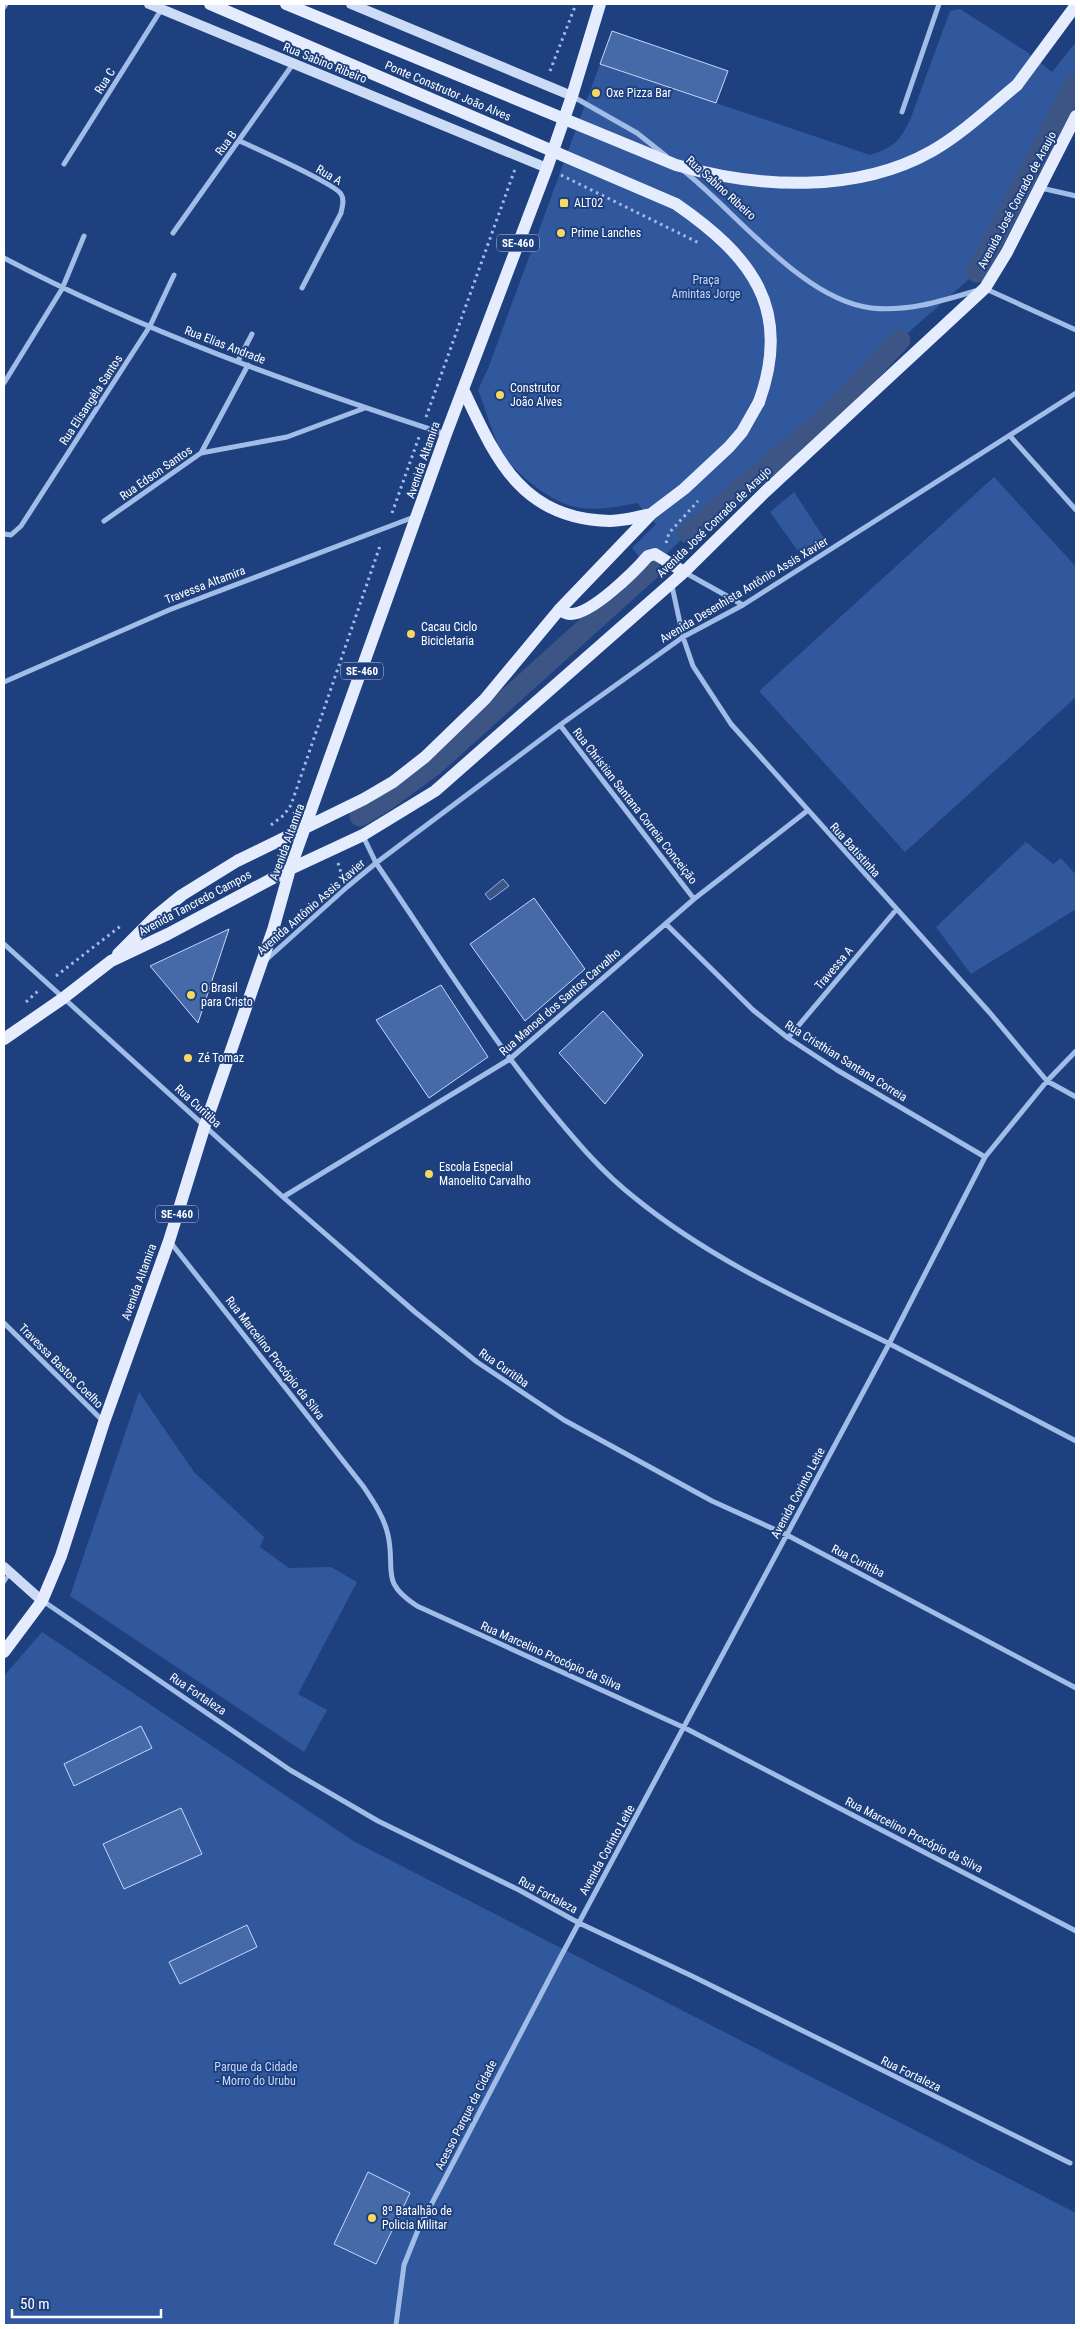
<svg xmlns="http://www.w3.org/2000/svg" width="1080" height="2329" viewBox="0 0 1080 2329" font-family="'Roboto Condensed',sans-serif">
<style>
.green{fill:#31589d}
.water{fill:#3c5584;stroke:#95b5ea}
.lines{fill:none;stroke-linecap:round;stroke-linejoin:round}
.canal{stroke:#3c5584;stroke-width:21}
.building{fill:#4669a8;stroke:#c6d7f6}
.path{stroke:#a2bce8;stroke-width:3;stroke-dasharray:2.5 4;stroke-linecap:butt}
.lane{stroke:#a2bce8;stroke-width:4}
.street{stroke:#a2bce8;stroke-width:5}
.secondary{stroke:#ccdbf6;stroke-width:10}
.primary{stroke:#e4ecfe;stroke-width:12}
.primary-bridge{stroke:#e4ecfe;stroke-width:12}
.poi-dot{fill:#f7d861;stroke:#1e407f;stroke-width:2}
.labels{text-anchor:middle;stroke-width:4;stroke-linejoin:round;paint-order:stroke}
.shield{fill:#1e407f;stroke:#bcc6d9;stroke-width:1}
.shield-label{font-size:11px;font-weight:bold;fill:#fff}
.street-label{font-size:12px;fill:#fff;stroke:#1e407f}
.poi-label{font-size:12px;fill:#fff;stroke:#1e407f;text-anchor:start}
.park-label{font-size:12px;fill:#c6d7f6;stroke:#1e407f}
</style>
<rect width="100%" height="100%" fill="#1e407f"/>
<path class="green" d="M 960,9 L 1027,52 L 1052,72 L 1076,42 L 1076,71 L 977,272 L 900,340 L 828,416 L 688,533 L 650,570 L 632,548 L 656,524 L 637,503 C 616,507 597,511 576,507 C 552,503 513,472 501,451 C 491,431 486,410 478,390 L 489,366 L 600,64 L 870,155 C 894,147 899,142 910,120 L 950,11 Z
M 994,477 L 1076,567 L 1076,697 L 905,852 L 759,691 Z
M 794,492 L 824,538 L 800,554 L 770,512 Z
M 1026,842 L 1053,864 L 1061,858 L 1076,875 L 1076,909 L 971,974 L 936,927 Z
M 139,1392 L 194,1472 L 264,1537 L 260,1547 L 289,1568 L 331,1567 L 357,1582 L 298,1694 L 327,1710 L 304,1752 L 70,1596 Z
M 42,1632 L 355,1842 L 1076,2213 L 1076,2325 L 4,2325 L 4,1676 Z"/>
<path class="water" d="M 503,879 L 509,886 L 490,900 L 485,894 Z"/>
<g class="lines">
<path class="canal" d="M 977,272 L 1076,82
M 688,533 L 828,416 L 900,340
M 360,816 L 382,803 L 434,765 L 650,570"/>
</g>
<path class="building" d="M 612,31 L 728,71 L 716,103 L 600,64 Z
M 534,898 L 585,969 L 525,1021 L 470,944 Z
M 229,929 L 198,1023 L 150,966 Z
M 441,985 L 488,1057 L 429,1098 L 376,1020 Z
M 603,1011 L 643,1055 L 605,1104 L 559,1053 Z
M 141,1726 L 152,1748 L 74,1786 L 64,1764 Z
M 181,1808 L 202,1854 L 124,1889 L 103,1844 Z
M 247,1925 L 257,1947 L 180,1984 L 169,1962 Z
M 368,2172 L 410,2193 L 376,2264 L 334,2244 Z"/>
<g class="lines">
<path class="path" d="M 550,71 L 576,4
M 561,175 L 699,243
M 426,417 L 515,169
M 392,513 L 419,437
M 666,543 L 669,533 L 698,501
M 271,825 L 284,815 L 291,805 L 381,543
M 338,863 L 342,876
M 56,976 L 122,925
M 26,1002 L 38,991"/>
<path class="lane" d="M 4,1582 L 10,1573"/>
<path class="street" d="M 4,7 L 6,4
M 572,96 L 637,133 L 666,156
M 902,112 L 939,4
M 240,141 C 256,149 334,183 341,194 C 345,200 342,207 341,213 L 302,288
M 64,164 L 161,10
M 684,171 C 737,213 803,300 871,308 C 907,312 942,301 975,291
M 1041,188 L 1076,196
M 173,233 L 293,64
M 4,258 C 144,332 295,385 445,434
M 986,289 L 1076,330
M 238,361 L 252,334
M 4,383 L 62,289 L 84,236
M 1010,436 L 1076,510
M 201,453 L 248,365
M 104,521 L 201,453 L 287,437 L 365,408
M 4,534 L 11,535 L 21,526 L 150,326 L 174,275
M 684,572 L 743,605
M 672,586 L 683,637 L 693,666 L 731,724 L 990,1013 L 1047,1081 L 1076,1097
M 4,682 L 169,610 L 414,517
M 560,725 L 694,899
M 363,836 L 376,863 C 430,942 482,1025 542,1100 C 571,1135 599,1170 635,1198 C 711,1260 803,1301 890,1344 C 952,1376 1014,1409 1076,1441
M 666,924 L 753,1010 L 788,1038 L 837,1070 L 985,1157
M 4,944 L 283,1197 L 415,1312 L 477,1362 L 564,1420 L 712,1501 L 787,1535 L 1076,1688
M 267,959 L 347,887 L 376,863 L 560,725 L 683,637 L 743,605 L 1076,393
M 788,1038 L 896,910
M 283,1197 L 510,1059 L 694,899 L 807,811
M 171,1243 L 363,1486 C 373,1501 384,1517 388,1535 C 396,1571 379,1581 417,1606 L 685,1728 L 1076,1931
M 4,1323 L 104,1422
M 43,1601 L 290,1770 L 378,1821 L 519,1890 L 579,1923 L 692,1976 L 1070,2163
M 396,2325 L 404,2265 L 418,2230 L 560,1958 L 889,1344 L 985,1157 L 1047,1081 L 1076,1051"/>
<path class="secondary" d="M 149,4 L 547,168
M 351,4 L 572,96
M 4,1567 L 42,1601"/>
<path class="primary" d="M 1017,85 L 1076,5
M 463,389 C 496,459 521,519 610,521 C 623,521 638,517 651,514
M 559,610 C 563,612 566,614 570,614 C 591,615 635,571 648,556 L 655,554 L 684,572
M 118,954 L 155,917 L 182,895 L 237,861 L 364,799 L 393,782 L 425,757 L 485,699 L 559,610 L 651,514 L 684,489 L 729,447 L 742,432 L 759,402
M 4,1039 L 62,999 L 111,961 L 168,934 L 290,869 L 363,835 L 435,791 L 684,572 L 765,492 L 985,288 L 1007,252 L 1076,116
M 4,1652 L 42,1601 L 61,1556 L 104,1422 L 169,1241 L 205,1125 L 273,930 L 290,869 L 446,434 L 547,168 L 572,96 L 600,4"/>
<path class="primary-bridge" d="M 210,4 L 676,204 C 751,256 793,308 759,402
M 286,4 L 676,165 C 757,188 856,194 932,151 C 963,133 989,108 1017,85"/>
</g>
<g class="poi-dot">
<circle cx="596" cy="93" r="5"/>
<rect x="559" y="198" width="10" height="10" rx="2.5"/>
<circle cx="561" cy="233" r="5"/>
<circle cx="500" cy="395" r="5"/>
<circle cx="411" cy="634" r="5"/>
<circle cx="191" cy="995" r="5"/>
<circle cx="188" cy="1058" r="5"/>
<circle cx="429" cy="1174" r="5"/>
<circle cx="372" cy="2218" r="5"/>
</g>
<g class="labels">
<g class="shield">
<rect x="497" y="234.5" width="42" height="17" rx="4"/>
<rect x="341" y="662.5" width="42" height="17" rx="4"/>
<rect x="156" y="1205.5" width="42" height="17" rx="4"/>
</g>
<g class="shield-label">
<text x="518" y="247">SE-460</text>
<text x="362" y="675">SE-460</text>
<text x="177" y="1218">SE-460</text>
</g>
<g class="street-label">
<text transform="translate(325 63) rotate(22)" y="4">Rua Sabino Ribeiro</text>
<text transform="translate(105 81) rotate(-58)" y="4">Rua C</text>
<text transform="translate(448 91) rotate(23)" y="4">Ponte Construtor João Alves</text>
<text transform="translate(226 143) rotate(-54)" y="4">Rua B</text>
<text transform="translate(329 175) rotate(30)" y="4">Rua A</text>
<text transform="translate(721 188) rotate(42)" y="4">Rua Sabino Ribeiro</text>
<text transform="translate(1017 200) rotate(-62)" y="4">Avenida José Conrado de Araujo</text>
<text transform="translate(225 345) rotate(21)" y="4">Rua Elias Andrade</text>
<text transform="translate(91 400) rotate(-57)" y="4">Rua Elisangêla Santos</text>
<text transform="translate(423 460) rotate(-71)" y="4">Avenida Altamira</text>
<text transform="translate(156 473) rotate(-35)" y="4">Rua Edson Santos</text>
<text transform="translate(714 522) rotate(-44)" y="4">Avenida José Conrado de Araujo</text>
<text transform="translate(205 585) rotate(-21)" y="4">Travessa Altamira</text>
<text transform="translate(744 590) rotate(-31)" y="4">Avenida Desenhista Antônio Assis Xavier</text>
<text transform="translate(635 806) rotate(52)" y="4">Rua Christian Santana Correia Conceição</text>
<text transform="translate(287 842) rotate(-70)" y="4">Avenida Altamira</text>
<text transform="translate(855 850) rotate(48)" y="4">Rua Batistinha</text>
<text transform="translate(195 903) rotate(-28)" y="4">Avenida Tancredo Campos</text>
<text transform="translate(311 907) rotate(-41)" y="4">Avenida Antônio Assis Xavier</text>
<text transform="translate(834 968) rotate(-50)" y="4">Travessa A</text>
<text transform="translate(560 1002) rotate(-41)" y="4">Rua Manoel dos Santos Carvalho</text>
<text transform="translate(846 1061) rotate(32)" y="4">Rua Cristhian Santana Correia</text>
<text transform="translate(198 1106) rotate(42)" y="4">Rua Curitiba</text>
<text transform="translate(139 1282) rotate(-70)" y="4">Avenida Altamira</text>
<text transform="translate(275 1358) rotate(52)" y="4">Rua Marcelino Procópio da Silva</text>
<text transform="translate(61 1366) rotate(45)" y="4">Travessa Bastos Coelho</text>
<text transform="translate(504 1368) rotate(35)" y="4">Rua Curitiba</text>
<text transform="translate(798 1493) rotate(-62)" y="4">Avenida Corinto Leite</text>
<text transform="translate(858 1561) rotate(27)" y="4">Rua Curitiba</text>
<text transform="translate(551 1656) rotate(24)" y="4">Rua Marcelino Procópio da Silva</text>
<text transform="translate(198 1694) rotate(34)" y="4">Rua Fortaleza</text>
<text transform="translate(914 1835) rotate(27)" y="4">Rua Marcelino Procópio da Silva</text>
<text transform="translate(607 1850) rotate(-61)" y="4">Avenida Corinto Leite</text>
<text transform="translate(548 1895) rotate(28)" y="4">Rua Fortaleza</text>
<text transform="translate(911 2074) rotate(26)" y="4">Rua Fortaleza</text>
<text transform="translate(466 2115) rotate(-63)" y="4">Acesso Parque da Cidade</text>
</g>
<g class="poi-label">
<text x="606" y="97">Oxe Pizza Bar</text>
<text x="574" y="207">ALT02</text>
<text x="571" y="237">Prime Lanches</text>
<text x="510" y="392">Construtor<tspan x="510" dy="14">João Alves</tspan></text>
<text x="421" y="631">Cacau Ciclo<tspan x="421" dy="14">Bicicletaria</tspan></text>
<text x="201" y="992">O Brasil<tspan x="201" dy="14">para Cristo</tspan></text>
<text x="198" y="1062">Zé Tomaz</text>
<text x="439" y="1171">Escola Especial<tspan x="439" dy="14">Manoelito Carvalho</tspan></text>
<text x="382" y="2215">8º Batalhão de<tspan x="382" dy="14">Policia Militar</tspan></text>
</g>
<g class="park-label">
<text x="706" y="284">Praça<tspan x="706" dy="14">Amintas Jorge</tspan></text>
<text x="256" y="2071">Parque da Cidade<tspan x="256" dy="14">- Morro do Urubu</tspan></text>
</g>
</g>
<rect width="1080" height="2329" fill="none" stroke="#ffffff" stroke-width="10"/>
<path d="M12 2309v8h149v-8" fill="none" stroke="#ffffff" stroke-width="2.5"/>
<text x="20" y="2309" font-size="15" fill="#ffffff" stroke="#1e407f" stroke-width="4" paint-order="stroke">50 m</text>
</svg>
